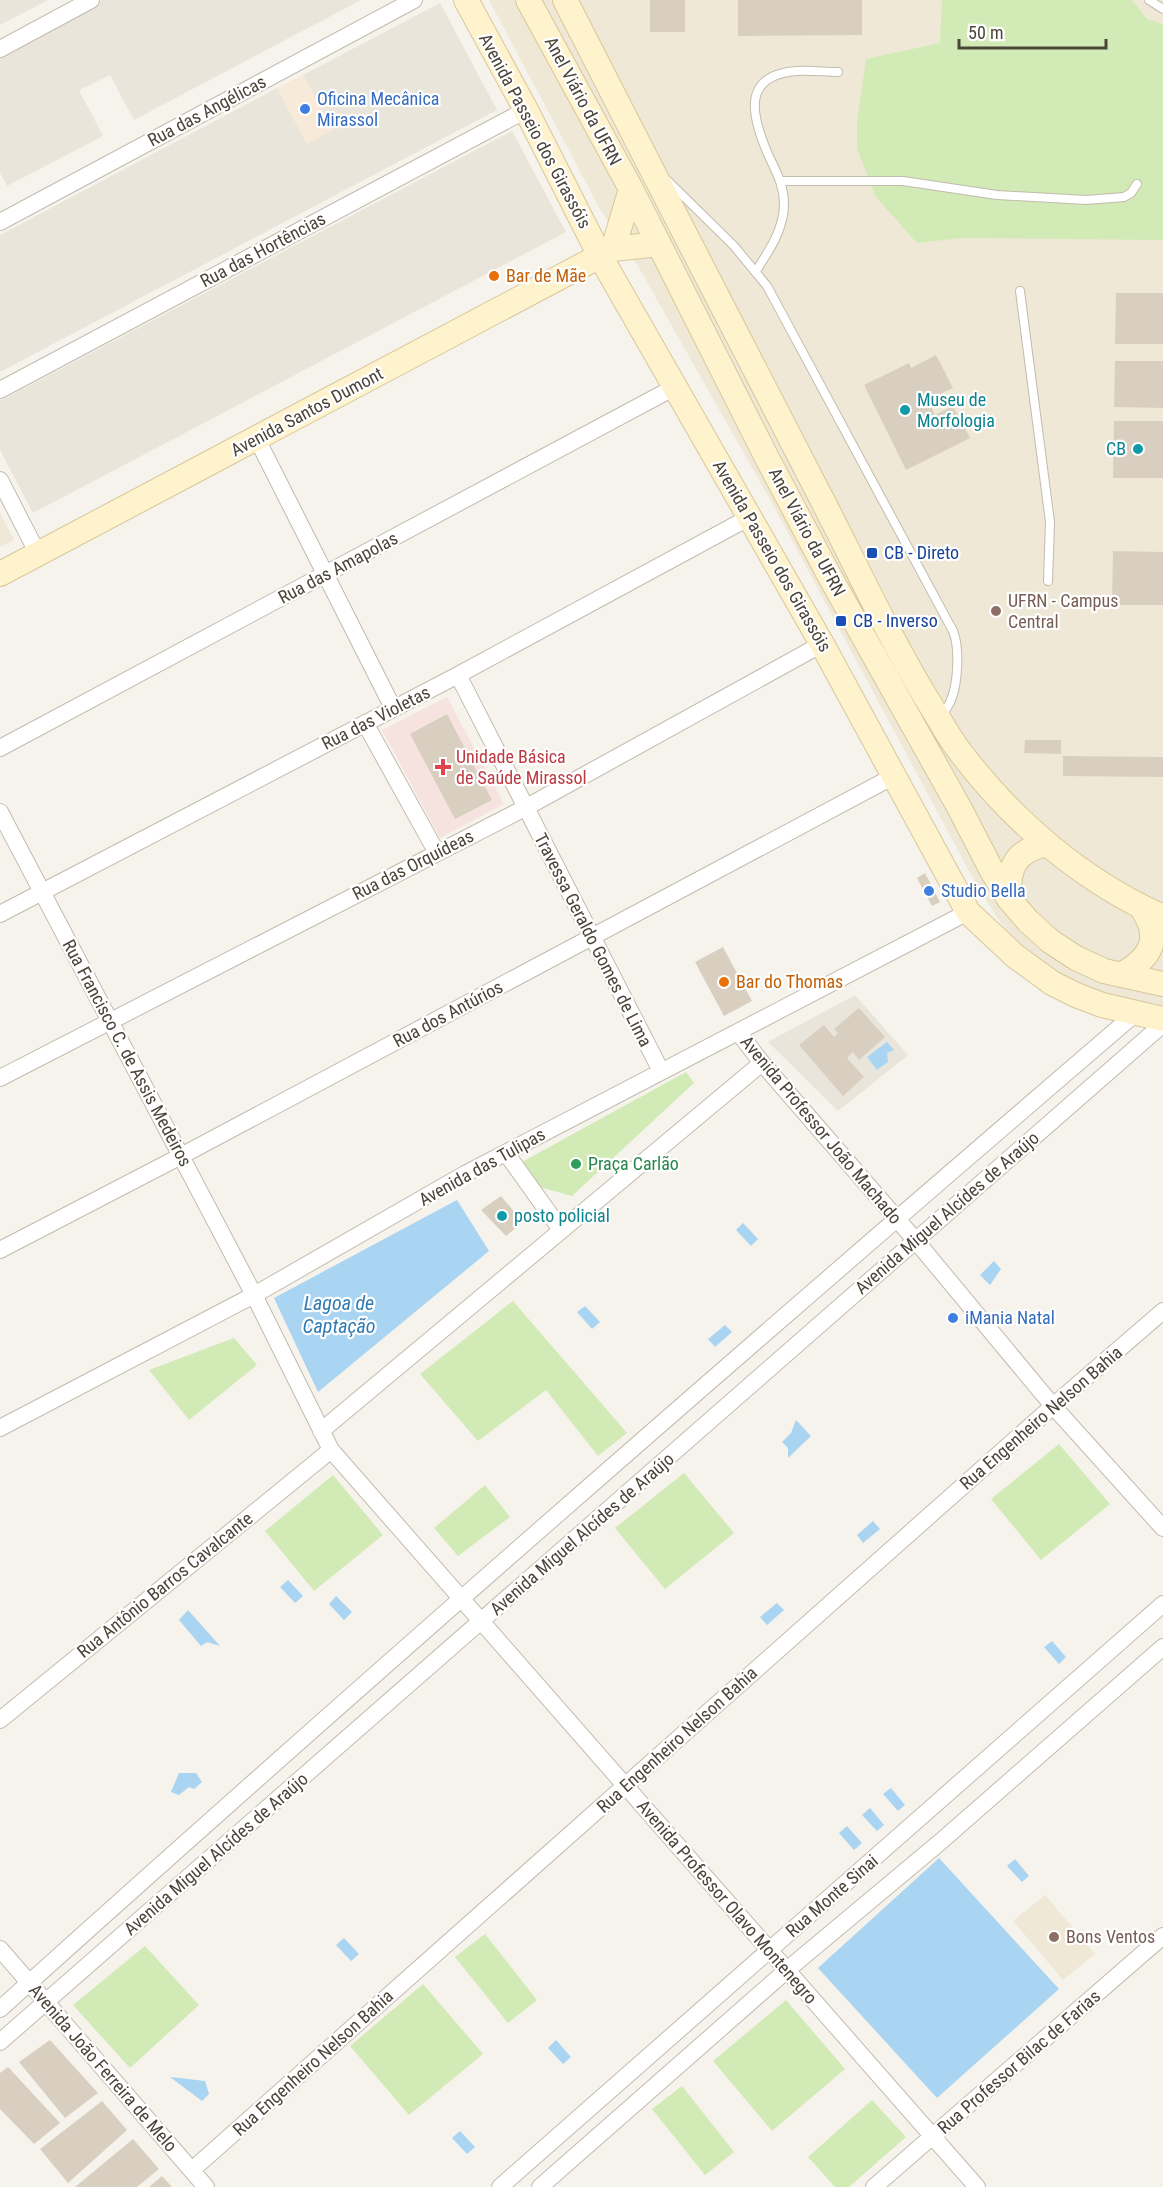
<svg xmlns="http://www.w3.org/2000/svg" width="1163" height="2187" viewBox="0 0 1163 2187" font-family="'Roboto Condensed',sans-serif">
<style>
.residential{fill:#eae5da}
.commercial{fill:#f7ead8}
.education{fill:#efe8d6}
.medical{fill:#f6e3e0}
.green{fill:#d2eab5}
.water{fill:#a9d4f2}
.building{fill:#d8cfc1}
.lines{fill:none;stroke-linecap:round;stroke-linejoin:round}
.lane-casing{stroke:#c2bbae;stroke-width:10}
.street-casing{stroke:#c2bbae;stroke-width:18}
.secondary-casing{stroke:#d6c79b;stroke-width:26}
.lane{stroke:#fff;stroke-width:8}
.street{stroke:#fff;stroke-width:16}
.secondary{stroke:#fff3cd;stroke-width:24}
.shop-dot{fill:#3f7fe0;stroke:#fff;stroke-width:2}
.food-dot{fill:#e8710a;stroke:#fff;stroke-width:2}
.culture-dot{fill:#0f9aa8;stroke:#fff;stroke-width:2}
.transit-dot{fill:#1a4fb4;stroke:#fff;stroke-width:2}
.education-dot{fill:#8d6e63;stroke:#fff;stroke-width:2}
.health-dot{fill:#e0444e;stroke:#fff;stroke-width:2}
.leisure-dot{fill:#2e9e5b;stroke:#fff;stroke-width:2}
.labels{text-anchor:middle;stroke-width:4.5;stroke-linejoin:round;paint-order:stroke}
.shop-label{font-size:18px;fill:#366cbe;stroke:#fff;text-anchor:start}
.street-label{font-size:18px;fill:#4b4439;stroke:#fff}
.food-label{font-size:18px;fill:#c56008;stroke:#fff;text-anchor:start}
.culture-label{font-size:18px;fill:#0d838f;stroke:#fff;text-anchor:start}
.transit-label{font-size:18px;fill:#164399;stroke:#fff;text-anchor:start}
.education-label{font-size:18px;fill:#785e54;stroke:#fff;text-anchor:start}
.health-label{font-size:18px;fill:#be3a42;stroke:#fff;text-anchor:start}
.leisure-label{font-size:18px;fill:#27864d;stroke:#fff;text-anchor:start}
.water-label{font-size:20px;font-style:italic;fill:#2e7ab2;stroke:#fff}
</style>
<rect width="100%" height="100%" fill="#f6f3ec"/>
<path class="residential" d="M 0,0 L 48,0 L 0,25 Z
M 102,0 L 361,0 L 134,120 L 110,75 L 79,90 L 103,136 L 7,186 L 0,173 L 0,54 Z
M 440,3 L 497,110 L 0,372 L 0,235 L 277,88 L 307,143 L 332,130 L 303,75 Z
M 512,131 L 566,232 L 33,513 L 0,450 L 0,401 Z
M 855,995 L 908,1055 L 838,1111 L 768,1042 Z"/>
<path class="commercial" d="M 303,75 L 333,130 L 307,144 L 277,88 Z"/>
<path class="education" d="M 489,0 L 1163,0 L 1163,1011 L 1071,984 L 1033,959 L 1004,928 L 977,886 L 773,505 L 638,266 L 600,209 Z
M 0,513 L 14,540 L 0,547 Z
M 1045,1895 L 1095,1954 L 1063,1980 L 1013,1921 Z"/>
<path class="medical" d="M 447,697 L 504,804 L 440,838 L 382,730 Z"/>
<path class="green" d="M 942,0 L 1132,0 L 1147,19 L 1163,24 L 1163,240 L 961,238 L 917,243 L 876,197 L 857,149 L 857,123 L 866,59 L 940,43 Z
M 686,1072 L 694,1083 L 572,1196 L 536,1186 L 522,1162 Z
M 513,1301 L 627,1433 L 598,1456 L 546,1390 L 478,1441 L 420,1374 Z
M 234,1338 L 257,1365 L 189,1420 L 149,1370 Z
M 1059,1444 L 1110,1504 L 1041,1560 L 991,1499 Z
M 684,1473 L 734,1533 L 665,1589 L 615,1528 Z
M 333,1475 L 383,1535 L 314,1591 L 265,1531 Z
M 485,1485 L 510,1517 L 458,1556 L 434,1528 Z
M 485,1934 L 537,2000 L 508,2023 L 455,1957 Z
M 145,1946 L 199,2005 L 130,2068 L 73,2005 Z
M 423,1984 L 483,2054 L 409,2115 L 350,2046 Z
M 786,2000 L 845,2069 L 772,2131 L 713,2061 Z
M 682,2086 L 734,2152 L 705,2175 L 652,2109 Z
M 872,2100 L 906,2137 L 849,2187 L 835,2187 L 808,2157 Z"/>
<path class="water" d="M 887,1042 L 894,1050 L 887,1053 L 888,1062 L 877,1070 L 867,1057 Z
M 457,1200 L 489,1251 L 318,1392 L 274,1298 Z
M 743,1223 L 758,1239 L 751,1246 L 736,1230 Z
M 994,1261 L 1001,1269 L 990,1285 L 980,1275 Z
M 585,1306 L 600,1322 L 592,1329 L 577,1312 Z
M 725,1325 L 732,1332 L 715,1347 L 708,1339 Z
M 796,1420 L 811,1436 L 788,1458 L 788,1448 L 782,1442 L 791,1433 Z
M 873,1521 L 880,1529 L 863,1543 L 857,1535 Z
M 288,1580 L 303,1596 L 295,1603 L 280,1587 Z
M 336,1596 L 352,1612 L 344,1620 L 329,1604 Z
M 777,1603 L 784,1610 L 767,1625 L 760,1617 Z
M 188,1610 L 220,1646 L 207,1642 L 201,1646 L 179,1620 Z
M 1052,1641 L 1066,1657 L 1059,1664 L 1044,1647 Z
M 179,1773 L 196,1773 L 202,1782 L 194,1789 L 189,1787 L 179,1795 L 171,1792 Z
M 891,1788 L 905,1805 L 898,1811 L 883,1794 Z
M 870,1808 L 884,1825 L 877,1831 L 862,1815 Z
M 847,1826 L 862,1843 L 854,1850 L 839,1833 Z
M 939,1858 L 1059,1989 L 937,2098 L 818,1968 Z
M 1015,1859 L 1029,1876 L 1022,1882 L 1007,1866 Z
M 344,1938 L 359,1954 L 351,1961 L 336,1945 Z
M 556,2040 L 571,2057 L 563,2064 L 548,2048 Z
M 170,2077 L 205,2081 L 209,2094 L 202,2101 Z
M 460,2131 L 475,2147 L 467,2154 L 452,2138 Z"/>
<path class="building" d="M 650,0 L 685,0 L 685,32 L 650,32 Z
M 738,0 L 862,0 L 862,35 L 738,36 Z
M 1116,293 L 1163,293 L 1163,344 L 1115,344 Z
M 936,355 L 953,388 L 928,400 L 935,415 L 953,406 L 970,438 L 906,470 L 864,385 L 909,363 L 911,368 Z
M 1115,361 L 1163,361 L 1163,408 L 1114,407 Z
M 1114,421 L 1163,421 L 1163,478 L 1113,478 Z
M 1113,551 L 1163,552 L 1163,605 L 1112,605 Z
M 447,714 L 492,800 L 455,819 L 410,734 Z
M 1025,740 L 1061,740 L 1061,754 L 1024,753 Z
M 1063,756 L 1163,757 L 1163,777 L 1063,776 Z
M 925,873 L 940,902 L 932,906 L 917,878 Z
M 723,947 L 752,1001 L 724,1016 L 695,962 Z
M 859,1008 L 885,1037 L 859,1060 L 853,1052 L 847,1058 L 864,1077 L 843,1096 L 799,1045 L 824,1025 L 834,1037 L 838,1033 L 834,1029 Z
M 501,1196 L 523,1222 L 506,1236 L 481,1210 Z
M 50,2040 L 98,2093 L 65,2118 L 19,2062 Z
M 8,2067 L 60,2123 L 34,2144 L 0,2109 L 0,2073 Z
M 102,2101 L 127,2130 L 68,2183 L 40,2149 Z
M 133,2139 L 159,2169 L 137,2187 L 75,2187 Z
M 162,2176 L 172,2187 L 149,2187 Z"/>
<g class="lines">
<g class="lane-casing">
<path id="lane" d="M 1149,0 L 1163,9
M 668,181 L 734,246 L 767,286 L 953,631 C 960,648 958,683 951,700 C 949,706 944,711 941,717
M 781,181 L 903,181 L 997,195 L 1086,200 L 1124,197 L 1131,193 L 1137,184
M 756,271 C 769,251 784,229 784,204 C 784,184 775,170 767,152 C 751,114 742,75 797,71 C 810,70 825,72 838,72
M 1020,291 L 1050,522 L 1048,581"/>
</g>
<g class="street-casing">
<path id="street" d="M 0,49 L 91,0
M 0,222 L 414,0
M 0,390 L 526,110
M 257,439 L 393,708
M 0,480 L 38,554
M 458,675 L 661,1071
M 365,723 L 437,853
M 0,748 L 675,387
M 0,812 L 254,1295 L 331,1450 L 977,2187
M 0,914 L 458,675 L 750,517
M 738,1032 L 762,1063 L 916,1241 L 1053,1406 L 1163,1528
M 0,1078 L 525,808 L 822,644
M 506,1153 L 561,1230
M 0,1250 L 181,1156 L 894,776
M 0,1428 L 254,1295 L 465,1174 L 968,912
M 321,1431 L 762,1063
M 0,1720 L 331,1450
M 0,1949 L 206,2187
M 0,2009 C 374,1672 754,1341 1136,1013
M 0,2042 L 1163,1024
M 192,2170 L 1053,1406 L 1163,1311
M 500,2187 L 1163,1604
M 540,2187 L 787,1970 L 939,1843 L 1163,1647
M 874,2187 L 1163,1936"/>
</g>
<g class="secondary-casing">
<path id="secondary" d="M 466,0 L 526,110 L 600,256 L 822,644 L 968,912 L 1015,956 L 1052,983 L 1076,995 L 1102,1005 L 1163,1019
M 528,0 L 631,189 L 767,458 L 829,575 L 960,809 L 992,871 L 1009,899 L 1028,921 L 1050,941 L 1076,958 L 1104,971 L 1163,984
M 565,0 C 648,163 732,325 816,488 C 853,559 886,632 928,701 C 939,718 948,737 961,753 C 1014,823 1083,881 1163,917
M 613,249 L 631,189
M 0,574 L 613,249 L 659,244
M 1009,899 C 1008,868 1014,851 1047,844
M 1121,975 C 1151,958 1163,938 1141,907"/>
</g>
<use href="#lane" class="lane"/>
<use href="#street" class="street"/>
<use href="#secondary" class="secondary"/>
</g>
<g class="shop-dot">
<circle cx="305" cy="109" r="6"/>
<circle cx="929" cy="891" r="6"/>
<circle cx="953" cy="1318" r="6"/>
</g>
<g class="food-dot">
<circle cx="494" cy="276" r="6"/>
<circle cx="724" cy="982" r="6"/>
</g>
<g class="culture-dot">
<circle cx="905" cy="410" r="6"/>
<circle cx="1138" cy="449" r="6"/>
<circle cx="502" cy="1216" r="6"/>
</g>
<g class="transit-dot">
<rect x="866" y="547" width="12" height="12" rx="3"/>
<rect x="835" y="615" width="12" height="12" rx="3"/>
</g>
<g class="education-dot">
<circle cx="996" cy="611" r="6"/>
<circle cx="1054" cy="1937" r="6"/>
</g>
<path class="health-dot" d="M440 758h6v6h6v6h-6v6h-6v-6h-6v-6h6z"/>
<circle class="leisure-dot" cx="576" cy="1164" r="6"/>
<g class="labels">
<g class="shop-label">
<text x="317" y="105">Oficina Mecânica<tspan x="317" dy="21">Mirassol</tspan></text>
<text x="941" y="897">Studio Bella</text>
<text x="965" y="1324">iMania Natal</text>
</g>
<g class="street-label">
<text transform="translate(583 101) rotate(62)" y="6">Anel Viário da UFRN</text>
<text transform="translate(207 111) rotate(-28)" y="6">Rua das Angélicas</text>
<text transform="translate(535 131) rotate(62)" y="6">Avenida Passeio dos Girassóis</text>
<text transform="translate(263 250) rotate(-28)" y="6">Rua das Hortências</text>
<text transform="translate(307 412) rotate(-28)" y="6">Avenida Santos Dumont</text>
<text transform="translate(807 532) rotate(62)" y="6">Anel Viário da UFRN</text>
<text transform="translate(772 556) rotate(60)" y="6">Avenida Passeio dos Girassóis</text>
<text transform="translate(338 568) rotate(-28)" y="6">Rua das Amapolas</text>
<text transform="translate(376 718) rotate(-27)" y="6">Rua das Violetas</text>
<text transform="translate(413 865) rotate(-27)" y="6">Rua das Orquídeas</text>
<text transform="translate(593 940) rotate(63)" y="6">Travessa Geraldo Gomes de Lima</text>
<text transform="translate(448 1014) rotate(-28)" y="6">Rua dos Antúrios</text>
<text transform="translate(127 1053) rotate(62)" y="6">Rua Francisco C. de Assis Medeiros</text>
<text transform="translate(821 1130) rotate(50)" y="6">Avenida Professor João Machado</text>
<text transform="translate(482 1167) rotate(-29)" y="6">Avenida das Tulipas</text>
<text transform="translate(947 1213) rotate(-41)" y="6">Avenida Miguel Alcídes de Araújo</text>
<text transform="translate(1041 1418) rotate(-41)" y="6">Rua Engenheiro Nelson Bahia</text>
<text transform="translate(582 1534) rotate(-41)" y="6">Avenida Miguel Alcídes de Araújo</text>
<text transform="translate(165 1585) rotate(-39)" y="6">Rua Antônio Barros Cavalcante</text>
<text transform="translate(677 1740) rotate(-42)" y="6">Rua Engenheiro Nelson Bahia</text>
<text transform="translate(216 1854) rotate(-41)" y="6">Avenida Miguel Alcídes de Araújo</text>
<text transform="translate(832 1896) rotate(-41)" y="6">Rua Monte Sinai</text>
<text transform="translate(727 1902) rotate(49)" y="6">Avenida Professor Olavo Montenegro</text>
<text transform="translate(1019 2062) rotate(-41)" y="6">Rua Professor Bilac de Farias</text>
<text transform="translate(313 2063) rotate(-42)" y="6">Rua Engenheiro Nelson Bahia</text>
<text transform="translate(103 2068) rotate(49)" y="6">Avenida João Ferreira de Melo</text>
</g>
<g class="food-label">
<text x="506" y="282">Bar de Mãe</text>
<text x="736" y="988">Bar do Thomas</text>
</g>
<g class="culture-label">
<text x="917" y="406">Museu de<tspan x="917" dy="21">Morfologia</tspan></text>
<text x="1126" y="455" text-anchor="end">CB</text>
<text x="514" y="1222">posto policial</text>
</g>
<g class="transit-label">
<text x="884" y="559">CB - Direto</text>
<text x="853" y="627">CB - Inverso</text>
</g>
<g class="education-label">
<text x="1008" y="607">UFRN - Campus<tspan x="1008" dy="21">Central</tspan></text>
<text x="1066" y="1943">Bons Ventos</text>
</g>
<g class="health-label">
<text x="456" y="763">Unidade Básica<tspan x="456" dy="21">de Saúde Mirassol</tspan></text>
</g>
<g class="leisure-label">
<text x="588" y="1170">Praça Carlão</text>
</g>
<g class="water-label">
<text x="339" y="1310">Lagoa de<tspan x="339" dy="23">Captação</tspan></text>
</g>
</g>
<path d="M959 39v9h147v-9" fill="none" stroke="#4b4439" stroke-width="3"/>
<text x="968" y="39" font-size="18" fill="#4b4439" stroke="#ffffff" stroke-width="4.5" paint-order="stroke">50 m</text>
</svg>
